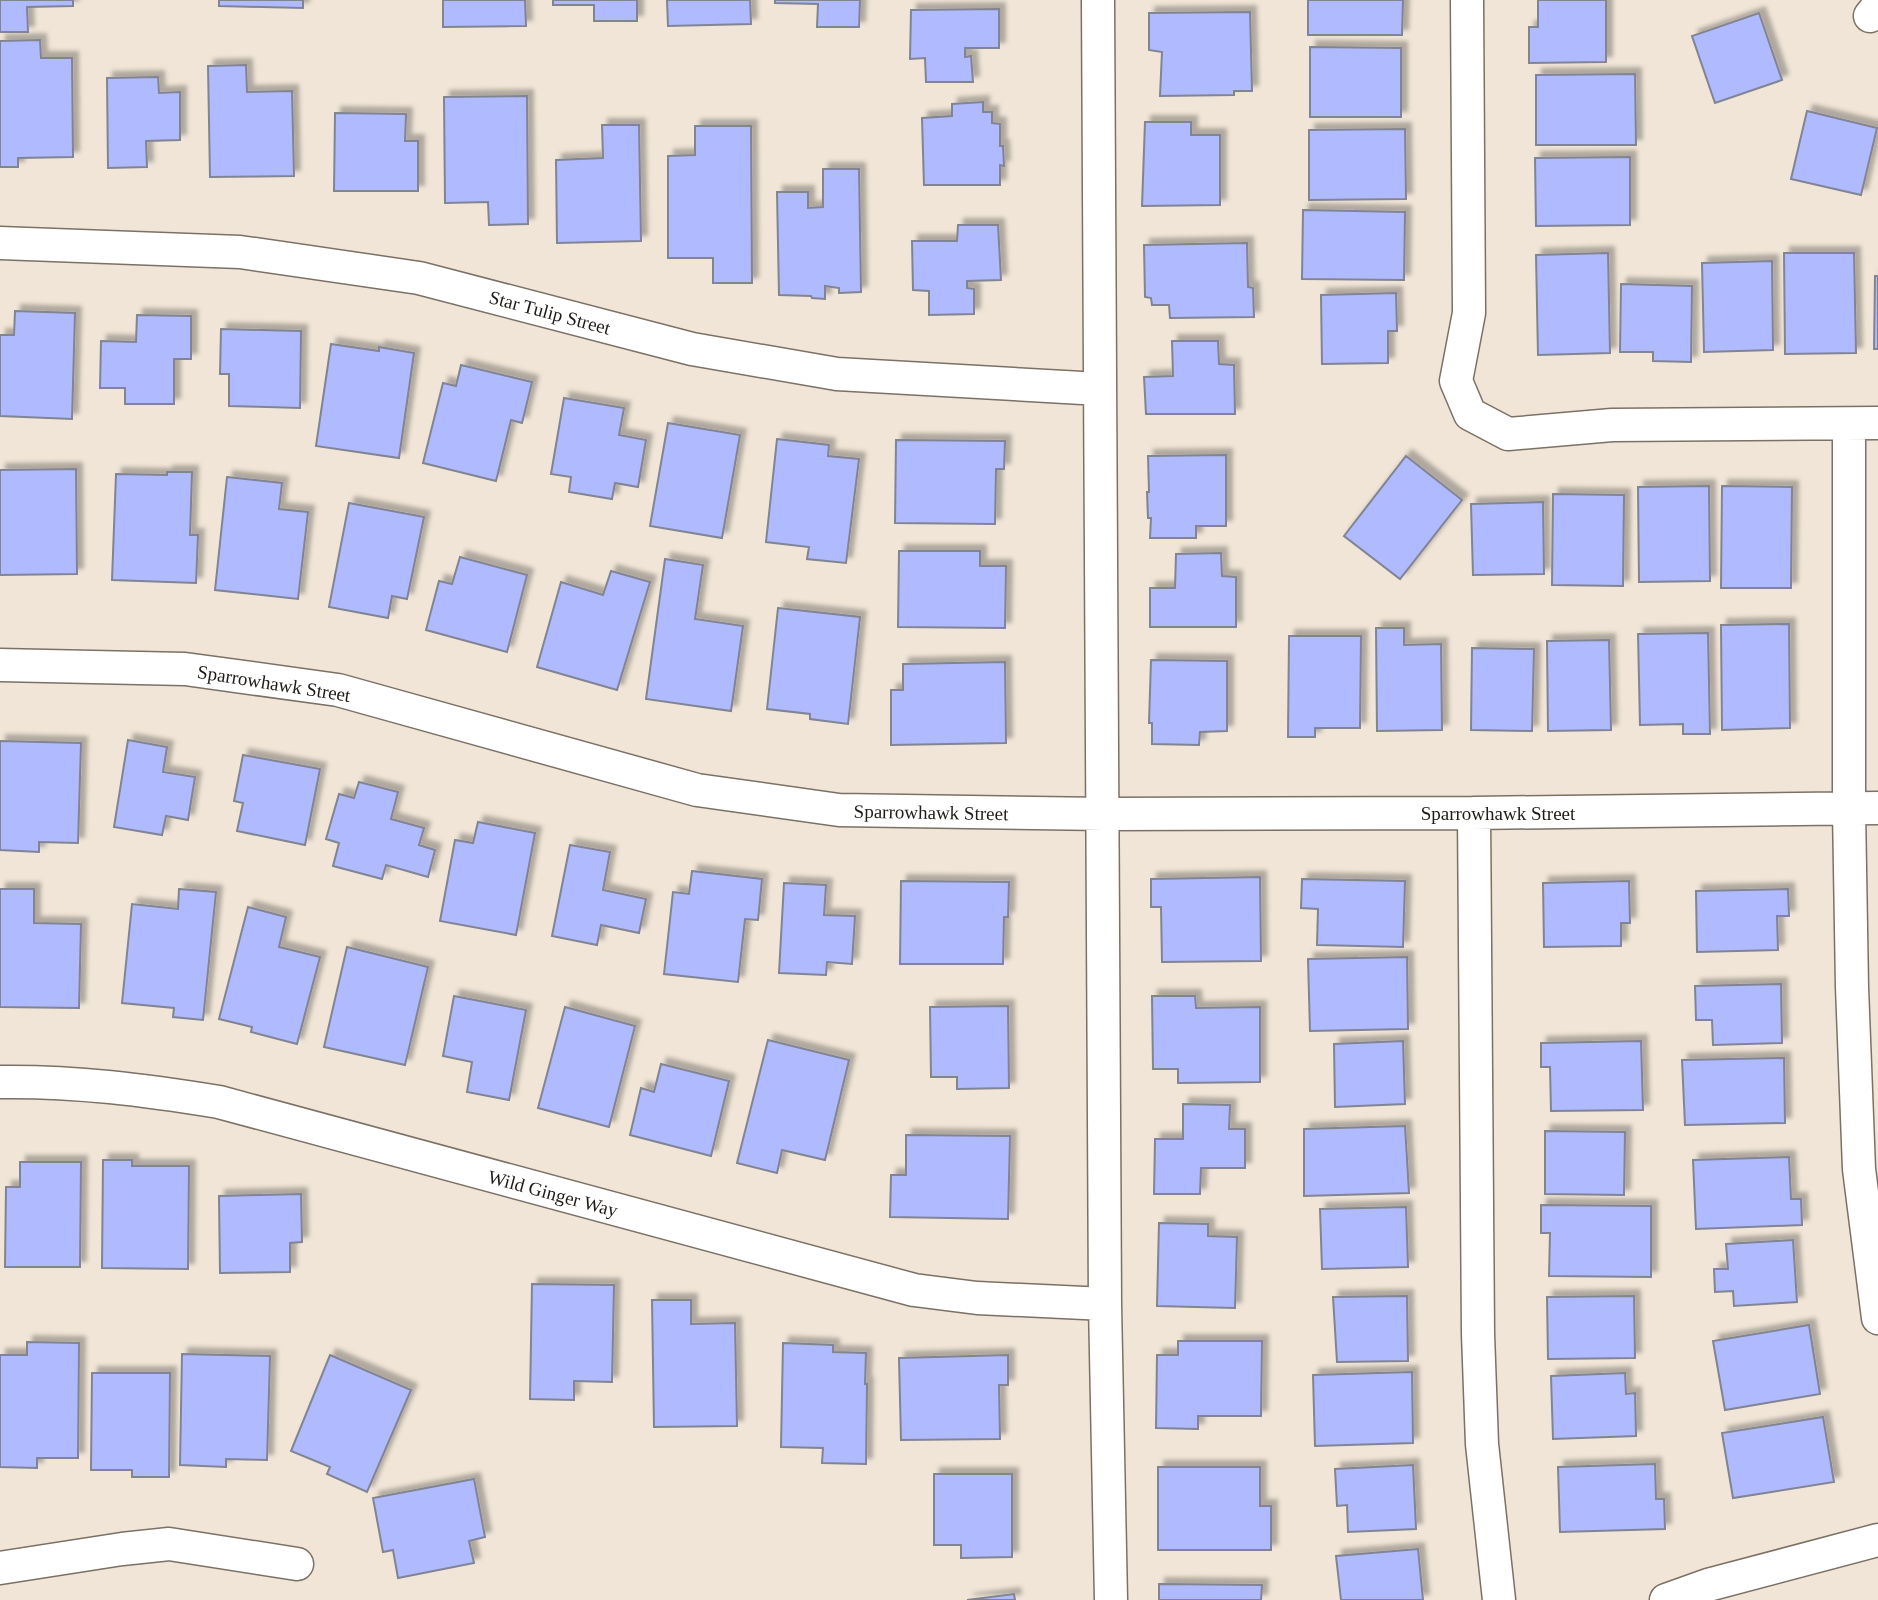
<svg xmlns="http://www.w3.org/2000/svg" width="1878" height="1600" viewBox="0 0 1878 1600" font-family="Georgia,serif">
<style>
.building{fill:#b0baff;stroke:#818493;stroke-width:2;filter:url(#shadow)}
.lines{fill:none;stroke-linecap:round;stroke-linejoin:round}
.minor-casing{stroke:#7b7165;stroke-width:35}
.minor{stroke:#fff;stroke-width:32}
.labels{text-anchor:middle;stroke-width:5;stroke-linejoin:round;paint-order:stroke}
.street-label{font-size:19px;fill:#1f1b16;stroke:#fff}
</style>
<defs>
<filter id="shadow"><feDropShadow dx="6" dy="-6" stdDeviation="2" flood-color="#0004"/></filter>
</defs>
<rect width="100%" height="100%" fill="#f0e5d7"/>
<path class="building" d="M 0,0 L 73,0 L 73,6 L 27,7 L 28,32 L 0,32 Z
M 219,0 L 303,0 L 303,8 L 219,6 Z
M 443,0 L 525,0 L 526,26 L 443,27 Z
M 553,0 L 637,0 L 637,21 L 594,21 L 594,5 L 553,5 Z
M 667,0 L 750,0 L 751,24 L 668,26 Z
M 775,0 L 860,0 L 859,27 L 817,27 L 818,4 L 775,3 Z
M 1308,0 L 1403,0 L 1402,35 L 1308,35 Z
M 1538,0 L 1606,0 L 1606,62 L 1529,63 L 1529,27 L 1538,27 Z
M 999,9 L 999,48 L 965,48 L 965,57 L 971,56 L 973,82 L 926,82 L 925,58 L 910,59 L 911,10 Z
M 1250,12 L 1252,91 L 1234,91 L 1234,95 L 1160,96 L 1162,52 L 1149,50 L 1149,13 Z
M 1759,13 L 1782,80 L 1715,103 L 1692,36 Z
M 40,40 L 41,58 L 72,58 L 73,157 L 18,158 L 18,167 L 0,167 L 0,41 Z
M 1310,47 L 1401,48 L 1401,117 L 1310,117 Z
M 246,65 L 247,92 L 292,91 L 294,176 L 210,177 L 208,66 Z
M 1635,74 L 1636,145 L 1536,145 L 1536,75 Z
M 158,77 L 159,93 L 180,92 L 180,140 L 146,141 L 147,167 L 108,168 L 107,78 Z
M 527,96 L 528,224 L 489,225 L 488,202 L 445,203 L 444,97 Z
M 983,102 L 983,112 L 992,112 L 992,123 L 1000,124 L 1000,146 L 1003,146 L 1004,166 L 1000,165 L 1000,185 L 924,185 L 922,118 L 952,116 L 952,104 Z
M 1807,111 L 1877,128 L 1861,195 L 1791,179 Z
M 335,113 L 406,114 L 405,141 L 418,141 L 418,191 L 334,191 Z
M 1145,122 L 1191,122 L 1191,135 L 1220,135 L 1220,205 L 1142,206 Z
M 602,125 L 639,125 L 641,241 L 557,243 L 556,160 L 603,158 Z
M 695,126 L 751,126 L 752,283 L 713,283 L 713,258 L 668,258 L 668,156 L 695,155 Z
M 1405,129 L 1406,199 L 1309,200 L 1309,130 Z
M 1630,157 L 1630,225 L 1536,226 L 1535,158 Z
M 823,169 L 859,169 L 861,292 L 839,293 L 839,288 L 825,286 L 825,299 L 812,298 L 811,296 L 779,295 L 777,192 L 808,192 L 808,208 L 823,207 Z
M 1303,210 L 1405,212 L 1404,280 L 1302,279 Z
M 958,225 L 998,225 L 1001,280 L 967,281 L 967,288 L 974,289 L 974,314 L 929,315 L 929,291 L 913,290 L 912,241 L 957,241 Z
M 1247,243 L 1248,287 L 1253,288 L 1254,317 L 1170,318 L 1169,305 L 1152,305 L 1151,298 L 1145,297 L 1144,245 Z
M 1608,253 L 1610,353 L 1538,355 L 1536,255 Z
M 1784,253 L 1854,253 L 1856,353 L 1785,354 Z
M 1772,261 L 1773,350 L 1704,352 L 1702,263 Z
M 1875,276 L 1878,276 L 1878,349 L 1874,349 Z
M 1621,284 L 1692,286 L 1691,362 L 1653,361 L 1653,352 L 1620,352 Z
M 1396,293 L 1397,331 L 1388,331 L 1388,363 L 1322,364 L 1321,295 Z
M 15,311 L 75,313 L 72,419 L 0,416 L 0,335 L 14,335 Z
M 137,315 L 191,316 L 191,359 L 174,359 L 174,404 L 125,404 L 125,388 L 100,388 L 101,341 L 136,342 Z
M 221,329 L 301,331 L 300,408 L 229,406 L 229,374 L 220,374 Z
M 1172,341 L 1218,341 L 1219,364 L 1234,365 L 1235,414 L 1146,414 L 1144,377 L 1173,376 Z
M 331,344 L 379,351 L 379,347 L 414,353 L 399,458 L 316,446 Z
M 461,365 L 532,382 L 522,423 L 511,420 L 496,481 L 423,463 L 443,383 L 456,386 Z
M 564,398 L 624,408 L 619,435 L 646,440 L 638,487 L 615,483 L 612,499 L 569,492 L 571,477 L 551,474 Z
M 668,423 L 740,435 L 722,538 L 650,526 Z
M 777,439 L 829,445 L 828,456 L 859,459 L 846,563 L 807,559 L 809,547 L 766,542 Z
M 896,440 L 1005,441 L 1004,469 L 996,469 L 995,524 L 895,523 Z
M 1226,455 L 1226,526 L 1196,526 L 1196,538 L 1150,538 L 1151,518 L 1148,518 L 1147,492 L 1149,492 L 1148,456 Z
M 1406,456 L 1462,500 L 1400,579 L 1344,536 Z
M 76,469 L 77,574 L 0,575 L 0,470 Z
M 167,472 L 192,472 L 190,535 L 198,535 L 196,583 L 112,580 L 116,474 L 167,475 Z
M 227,477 L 282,483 L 279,509 L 308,512 L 298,599 L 215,590 Z
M 1709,486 L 1710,581 L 1639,582 L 1638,487 Z
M 1722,486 L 1792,487 L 1791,588 L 1721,588 Z
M 1553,494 L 1624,495 L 1623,586 L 1552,585 Z
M 1543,502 L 1544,574 L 1473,575 L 1471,504 Z
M 349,503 L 424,517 L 407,599 L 392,596 L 388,618 L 329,607 Z
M 899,551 L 980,551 L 980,566 L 1006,566 L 1005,628 L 898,627 Z
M 1221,553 L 1222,576 L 1236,577 L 1236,627 L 1150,627 L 1150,588 L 1175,588 L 1176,554 Z
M 460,557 L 527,575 L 507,652 L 426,630 L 439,581 L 452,584 Z
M 665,559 L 703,565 L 695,619 L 743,626 L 731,711 L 646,699 Z
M 611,571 L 650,582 L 617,690 L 537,667 L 561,582 L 603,595 Z
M 778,608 L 860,617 L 848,724 L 810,719 L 810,714 L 767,709 Z
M 1789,624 L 1790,728 L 1722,730 L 1721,625 Z
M 1376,628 L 1404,628 L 1404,645 L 1441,644 L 1442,730 L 1377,731 Z
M 1708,633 L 1710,734 L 1683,734 L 1683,724 L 1640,725 L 1638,634 Z
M 1289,636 L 1361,636 L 1360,728 L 1315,728 L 1315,737 L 1288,737 Z
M 1609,640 L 1611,730 L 1548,731 L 1547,641 Z
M 1472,648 L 1534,649 L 1532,731 L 1471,730 Z
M 1151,660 L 1227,661 L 1227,731 L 1200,732 L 1199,745 L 1152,744 L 1152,723 L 1149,723 Z
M 1005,662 L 1006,743 L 891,745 L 891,690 L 903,690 L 903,664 Z
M 128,740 L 167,747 L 163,772 L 195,777 L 188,820 L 166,816 L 162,835 L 114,827 Z
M 0,741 L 81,743 L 78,843 L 39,842 L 39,852 L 0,850 Z
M 243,755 L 320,769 L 305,845 L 237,831 L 243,803 L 234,801 Z
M 359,782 L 398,792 L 391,819 L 424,828 L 419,845 L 435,850 L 428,877 L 386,865 L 382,879 L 333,866 L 339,843 L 326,839 L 339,794 L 354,798 Z
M 478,822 L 535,833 L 516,935 L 440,921 L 455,840 L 473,843 Z
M 570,845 L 610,852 L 603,890 L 646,899 L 639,933 L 601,925 L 597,945 L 552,936 Z
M 692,871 L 762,879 L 758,920 L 745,919 L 738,982 L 664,974 L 673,892 L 689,894 Z
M 1260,877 L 1261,961 L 1162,962 L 1161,907 L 1151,907 L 1151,879 Z
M 1302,879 L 1405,881 L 1403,947 L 1317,945 L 1318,909 L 1301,908 Z
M 901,881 L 1009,882 L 1008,917 L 1004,917 L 1003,964 L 900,964 Z
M 1629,881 L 1630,923 L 1621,923 L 1621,946 L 1544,947 L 1543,883 Z
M 784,883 L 826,885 L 824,915 L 855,916 L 852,964 L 827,962 L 826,975 L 779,973 Z
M 0,889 L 34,889 L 34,923 L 81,924 L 79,1008 L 0,1007 Z
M 179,889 L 216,892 L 203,1020 L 173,1017 L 174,1008 L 122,1003 L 132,904 L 178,909 Z
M 1788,889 L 1789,916 L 1777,916 L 1778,950 L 1697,952 L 1696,891 Z
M 248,907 L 286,917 L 279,947 L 320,957 L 297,1044 L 251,1032 L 252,1027 L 219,1019 Z
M 347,947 L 428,967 L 405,1065 L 324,1047 Z
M 1407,957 L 1408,1029 L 1310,1031 L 1308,959 Z
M 1781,984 L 1782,1043 L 1713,1045 L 1712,1020 L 1696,1020 L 1695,986 Z
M 454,996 L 526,1010 L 509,1100 L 467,1092 L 472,1062 L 443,1056 Z
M 1152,996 L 1195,996 L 1196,1008 L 1260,1007 L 1260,1082 L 1178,1083 L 1178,1069 L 1153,1069 Z
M 1008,1006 L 1009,1088 L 957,1089 L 957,1077 L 931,1077 L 930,1007 Z
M 565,1007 L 635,1026 L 609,1127 L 538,1108 Z
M 768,1040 L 849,1060 L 825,1160 L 782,1150 L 777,1173 L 737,1163 Z
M 1403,1041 L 1405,1104 L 1335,1107 L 1334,1044 Z
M 1641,1041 L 1643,1110 L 1551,1111 L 1550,1067 L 1541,1067 L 1541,1043 Z
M 1784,1058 L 1785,1123 L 1685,1125 L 1682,1060 Z
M 661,1064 L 729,1081 L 711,1156 L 630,1135 L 641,1088 L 654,1092 Z
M 1183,1104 L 1230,1105 L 1229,1129 L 1245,1129 L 1245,1168 L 1201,1168 L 1200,1194 L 1154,1194 L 1155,1139 L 1183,1139 Z
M 1405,1126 L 1409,1193 L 1304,1196 L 1304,1129 Z
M 1545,1131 L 1625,1132 L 1624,1195 L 1545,1194 Z
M 906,1135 L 1010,1136 L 1008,1219 L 890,1217 L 891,1175 L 906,1175 Z
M 1789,1157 L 1791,1199 L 1801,1199 L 1802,1225 L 1696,1229 L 1693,1160 Z
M 103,1160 L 132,1160 L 132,1166 L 189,1166 L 188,1269 L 102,1268 Z
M 20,1162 L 81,1162 L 80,1267 L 5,1267 L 6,1187 L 20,1187 Z
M 301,1194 L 302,1242 L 290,1243 L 290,1272 L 220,1273 L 219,1196 Z
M 1541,1205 L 1651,1206 L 1651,1277 L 1549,1276 L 1550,1233 L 1541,1233 Z
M 1406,1207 L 1408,1267 L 1322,1269 L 1320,1209 Z
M 1159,1223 L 1208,1224 L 1208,1236 L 1237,1237 L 1235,1308 L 1157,1306 Z
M 1793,1240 L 1797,1302 L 1734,1306 L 1733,1291 L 1715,1292 L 1714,1269 L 1728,1269 L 1726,1244 Z
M 532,1284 L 614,1285 L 612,1382 L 574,1381 L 574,1400 L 530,1399 Z
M 1407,1296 L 1408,1361 L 1337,1362 L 1333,1297 Z
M 1634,1296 L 1635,1358 L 1548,1359 L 1547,1297 Z
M 652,1300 L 691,1300 L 691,1324 L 735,1323 L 737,1426 L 654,1427 Z
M 1809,1325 L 1820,1394 L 1725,1410 L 1713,1341 Z
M 1178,1341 L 1262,1341 L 1261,1416 L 1198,1416 L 1198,1429 L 1156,1428 L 1157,1355 L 1178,1355 Z
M 27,1342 L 79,1343 L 78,1458 L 37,1458 L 37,1468 L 0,1467 L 0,1355 L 27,1355 Z
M 783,1343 L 833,1345 L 833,1352 L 866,1353 L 865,1384 L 867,1384 L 866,1464 L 822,1463 L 823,1448 L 781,1447 Z
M 182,1354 L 270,1356 L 267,1460 L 226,1459 L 226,1467 L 180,1465 Z
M 330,1355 L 411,1390 L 367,1492 L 327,1474 L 330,1467 L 291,1451 Z
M 1008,1355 L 1008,1385 L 999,1385 L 1000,1439 L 901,1440 L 899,1358 Z
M 1412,1372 L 1413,1443 L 1315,1446 L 1313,1375 Z
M 92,1373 L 170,1373 L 169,1477 L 132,1477 L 132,1470 L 91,1470 Z
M 1625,1373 L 1626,1394 L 1635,1393 L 1636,1436 L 1553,1439 L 1551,1376 Z
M 1823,1417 L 1834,1482 L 1733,1498 L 1722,1433 Z
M 1655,1464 L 1656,1499 L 1664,1499 L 1665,1529 L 1560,1532 L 1558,1467 Z
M 1413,1465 L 1416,1529 L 1348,1532 L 1347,1505 L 1337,1506 L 1335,1469 Z
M 1158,1467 L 1260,1467 L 1260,1506 L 1271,1506 L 1271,1550 L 1158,1550 Z
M 934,1474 L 1012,1474 L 1012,1557 L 961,1558 L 961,1545 L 934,1545 Z
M 474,1479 L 485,1537 L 469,1541 L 474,1563 L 398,1578 L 393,1550 L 383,1552 L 373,1498 Z
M 1418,1549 L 1423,1600 L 1341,1600 L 1336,1556 Z
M 1159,1584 L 1262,1585 L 1261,1600 L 1159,1600 Z
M 1014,1594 L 1015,1600 L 967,1600 Z"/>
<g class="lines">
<g class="minor-casing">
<path id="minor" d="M 1098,0 L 1105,1304 L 1111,1600
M 1467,0 L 1469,313 L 1456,381 L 1470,414 L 1508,434 L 1612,425 L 1878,423
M 1870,16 L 1878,6
M 0,243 L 240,252 L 419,278 L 692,349 L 837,374 L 1100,389
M 1849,425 L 1849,809 L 1852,987 L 1859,1169 L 1878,1318
M 0,665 L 185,669 L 338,690 L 697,790 L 839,810 L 1104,814 L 1474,813 L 1878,808
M 1474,813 L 1478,1334 L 1482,1444 L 1499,1600
M 0,1082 C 76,1081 145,1090 219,1102 L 914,1290 L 977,1298 L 1105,1304
M 0,1568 L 122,1549 L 169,1544 L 297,1564
M 1666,1600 L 1708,1585 L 1878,1540"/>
</g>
<use href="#minor" class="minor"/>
</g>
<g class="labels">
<g class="street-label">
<text transform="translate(550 312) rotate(15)" y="7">Star Tulip Street</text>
<text transform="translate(274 683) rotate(9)" y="7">Sparrowhawk Street</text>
<text transform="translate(931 812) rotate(1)" y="7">Sparrowhawk Street</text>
<text x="1498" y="820">Sparrowhawk Street</text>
<text transform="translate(553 1193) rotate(15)" y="7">Wild Ginger Way</text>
</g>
</g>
</svg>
